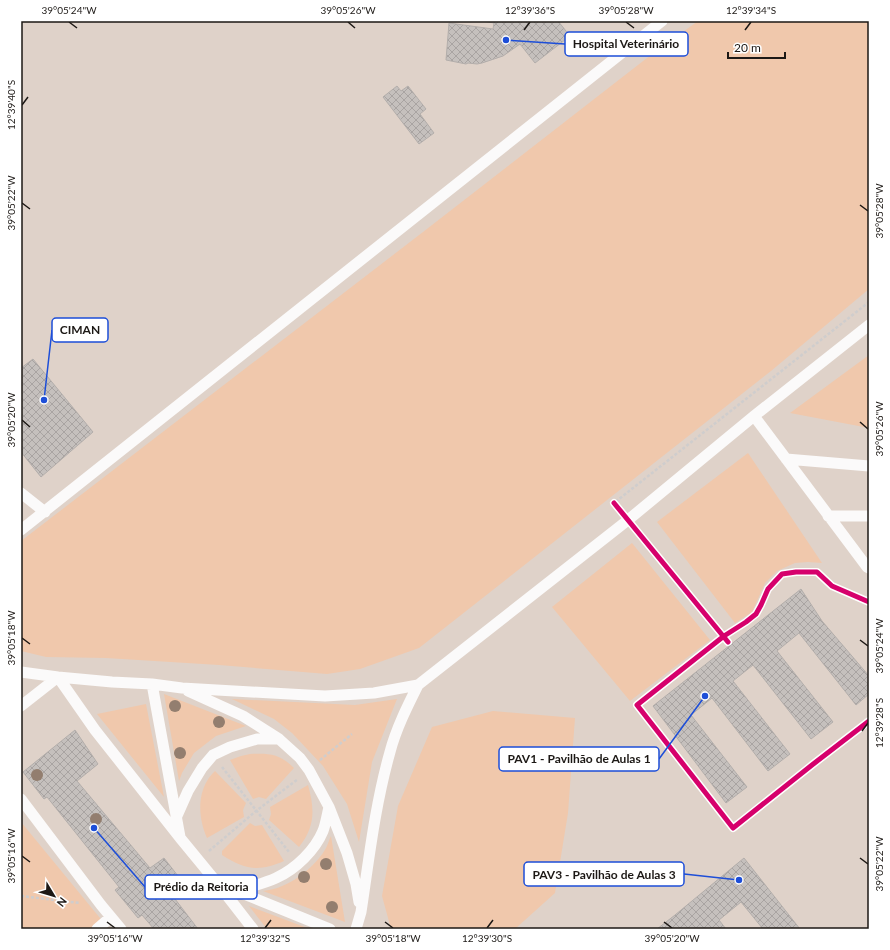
<svg xmlns="http://www.w3.org/2000/svg" width="890" height="950" viewBox="0 0 890 950" font-family="Lato,sans-serif">
<style>
.built{fill:#dfd2c9}
.green{fill:#f0c8ac}
.building{fill:url(#building-cross-hatch);stroke:#b3aeab}
.lines{fill:none;stroke-linecap:round;stroke-linejoin:round}
.path{stroke:#cfcdcd;stroke-width:2.5;stroke-dasharray:3 2;stroke-linecap:butt}
.service{stroke:#fbfafa;stroke-width:11}
.cycleway-casing{stroke:#fff;stroke-width:8}
.cycleway{stroke:#d6006c;stroke-width:5}
.tree{fill:#937e6f}
.ticks{fill:none;stroke:#1c1815;stroke-width:1.5}
.leader{fill:none;stroke:#1d4ed8;stroke-width:1.5}
.callout-dot{fill:#1d4ed8;stroke:#fff;stroke-width:1.5}
.callout{fill:#fff;stroke:#1d4ed8;stroke-width:1.5}
.callout-label{font-size:12px;text-anchor:middle;font-weight:bold;fill:#1c1815}
.neatline{fill:none;stroke:#1c1815;stroke-width:1.5}
.ticks-label{font-size:10px;text-anchor:middle;fill:#1c1815}
</style>
<defs>
<pattern id="building-cross-hatch" width="8" height="8" patternUnits="userSpaceOnUse"><rect width="8" height="8" fill="#c5c0bd"/><path d="M0 0l8 8M0 8l8-8" fill="none" stroke="#a9a4a2"/></pattern>
</defs>
<rect width="100%" height="100%" fill="#e6e0db"/>
<path class="built" d="M 21,21 L 869,21 L 869,929 L 21,929 Z"/>
<path class="green" d="M 698,21 L 869,21 L 869,289 L 771,371 L 419,648 L 360,669 L 327,674 L 219,665 L 106,658 L 46,657 L 21,651 L 21,541 L 423,232 L 647,58 Z
M 869,355 L 869,428 L 790,413 Z
M 748,453 L 822,563 L 808,562 L 795,563 L 777,571 L 765,583 L 752,612 L 735,623 L 657,522 Z
M 632,543 L 710,640 L 630,701 L 552,607 Z
M 164,694 L 246,726 L 216,736 L 194,753 L 182,773 L 179,781 Z
M 232,699 L 355,705 L 397,699 L 372,762 L 359,842 L 347,804 L 323,766 L 292,733 L 274,719 Z
M 146,704 L 164,797 L 97,714 Z
M 493,711 L 575,718 L 568,813 L 555,893 L 515,929 L 391,929 L 382,896 L 398,806 L 432,727 Z
M 250,754 C 270,753 280,754 294,768 L 266,799 L 259,797 L 253,799 L 230,760 L 241,756 Z
M 215,771 L 246,803 L 243,810 L 244,817 L 207,838 C 199,820 197,798 207,781 C 209,777 212,774 215,771 Z
M 308,785 C 315,810 315,827 299,847 L 269,820 L 271,814 L 270,807 Z
M 21,822 L 109,929 L 21,929 Z
M 250,823 L 255,826 L 262,825 L 284,861 C 259,872 245,870 222,855 L 222,851 Z
M 331,836 L 345,922 L 263,891 C 269,890 276,889 282,886 C 298,880 318,863 326,848 C 328,844 329,840 331,836 Z
M 249,906 L 310,929 L 267,929 Z"/>
<path class="building" d="M 482,21 L 558,21 L 570,36 L 535,63 L 520,44 L 503,56 L 482,63 L 477,64 L 468,63 L 466,64 L 446,60 L 449,23 L 493,29 L 494,23 Z
M 397,86 L 401,91 L 408,86 L 426,109 L 420,114 L 434,133 L 419,144 L 383,97 Z
M 33,359 L 93,432 L 41,477 L 21,452 L 21,368 Z
M 801,589 L 822,621 L 869,676 L 869,694 L 856,705 L 799,633 L 777,651 L 833,722 L 811,739 L 753,665 L 733,681 L 790,754 L 768,771 L 712,698 L 691,715 L 747,787 L 726,803 L 653,706 Z
M 75,730 L 98,764 L 77,781 L 150,868 L 164,858 L 185,885 L 172,895 L 198,929 L 154,929 L 142,915 L 138,918 L 115,890 L 119,887 L 47,797 L 44,799 L 23,772 Z
M 744,858 L 800,929 L 763,929 L 741,902 L 719,920 L 726,929 L 657,929 L 675,915 Z"/>
<g class="lines">
<path class="path" d="M 619,509 L 614,503 L 869,302
M 638,531 L 728,642
M 869,602 L 832,586 L 817,572 L 796,572 L 782,574 L 768,589 L 761,605 L 756,614 L 746,622 L 724,636 L 637,705 L 733,828 L 812,765 L 869,721
M 320,760 L 352,734
M 222,767 L 289,852
M 209,851 L 256,811 L 298,779
M 21,896 L 80,903"/>
<path class="service" d="M 754,416 L 867,567 L 869,568
M 786,459 L 869,466
M 21,493 L 45,512
M 828,516 L 869,516
M 21,530 L 662,21
M 21,672 L 58,677 L 112,682 L 152,684 L 182,688 L 325,696 L 374,693 L 418,685
M 152,684 L 180,837
M 188,691 L 243,716 L 279,739 L 300,758 L 309,770 L 329,807 L 347,853 L 356,884 L 359,902
M 21,706 L 58,677 L 95,730 L 181,839 L 218,884 L 253,929
M 21,799 L 101,905 L 121,929
M 176,818 L 188,791 L 202,768 L 213,755 L 230,747 L 257,739 L 279,739
M 234,890 L 330,929
M 235,891 C 249,887 263,884 276,878 C 296,869 315,850 323,831 C 326,823 327,815 329,807
M 97,929 L 111,917
M 356,929 L 361,912 C 369,859 375,805 390,752 C 396,729 407,707 418,685 L 628,520 L 754,416 L 869,325"/>
<g class="cycleway-casing">
<path id="cycleway" d="M 614,503 L 728,642
M 869,602 L 832,586 L 817,572 L 796,572 L 782,574 L 768,589 L 761,605 L 756,614 L 746,622 L 724,636 L 637,705 L 733,828 L 812,765 L 869,721"/>
</g>
<use href="#cycleway" class="cycleway"/>
</g>
<g class="tree">
<circle cx="175" cy="706" r="6"/>
<circle cx="219" cy="722" r="6"/>
<circle cx="180" cy="753" r="6"/>
<circle cx="37" cy="775" r="6"/>
<circle cx="96" cy="819" r="6"/>
<circle cx="326" cy="864" r="6"/>
<circle cx="304" cy="877" r="6"/>
<circle cx="332" cy="907" r="6"/>
</g>
<path class="ticks" d="M 69,22 L 77,28M 348,22 L 355,28M 626,22 L 634,28M 524,30 L 530,22M 745,30 L 751,22M 22,105 L 28,97M 22,203 L 30,209M 860,205 L 868,211M 22,420 L 30,427M 860,422 L 868,429M 22,638 L 30,644M 860,640 L 868,646M 862,731 L 868,723M 22,856 L 30,862M 860,858 L 868,864M 107,922 L 115,928M 385,922 L 393,928M 664,922 L 672,928M 265,928 L 271,920M 487,928 L 493,920"/>
<path class="leader" d="M506 40L565 44M44 400L52 330M705 696L659 759M739 880L684 874M94 828L145 887"/>
<g class="callout-dot">
<circle cx="506" cy="40" r="4"/>
<circle cx="44" cy="400" r="4"/>
<circle cx="705" cy="696" r="4"/>
<circle cx="739" cy="880" r="4"/>
<circle cx="94" cy="828" r="4"/>
</g>
<g class="callout">
<rect x="565" y="32" width="123" height="24" rx="4"/>
<rect x="52" y="318" width="56" height="24" rx="4"/>
<rect x="499" y="747" width="160" height="24" rx="4"/>
<rect x="524" y="862" width="160" height="24" rx="4"/>
<rect x="145" y="875" width="112" height="24" rx="4"/>
</g>
<g class="callout-label">
<text x="626" y="48">Hospital Veterinário</text>
<text x="80" y="334">CIMAN</text>
<text x="579" y="763">PAV1 - Pavilhão de Aulas 1</text>
<text x="604" y="879">PAV3 - Pavilhão de Aulas 3</text>
<text x="201" y="891">Prédio da Reitoria</text>
</g>
<rect width="890" height="950" fill="none" stroke="#ffffff" stroke-width="44"/>
<g transform="translate(54 896) rotate(128)" stroke="#ffffff" stroke-width="3" paint-order="stroke">
<path d="M0-3L7 15L0 10L-7 15Z" fill="#1c1815"/>
<text y="-6" font-size="11" font-weight="bold" text-anchor="middle" fill="#1c1815">N</text>
</g>
<path d="M728 52v6h57v-6" fill="none" stroke="#1c1815" stroke-width="2"/>
<text x="734" y="52" font-size="12" fill="#1c1815" stroke="#ffffff" stroke-width="3" paint-order="stroke">20 m</text>
<rect x="22" y="22" width="846" height="906" class="neatline"/>
<g class="ticks-label">
<text x="69" y="14">39°05'24"W</text>
<text x="348" y="14">39°05'26"W</text>
<text x="530" y="14">12°39'36"S</text>
<text x="626" y="14">39°05'28"W</text>
<text x="751" y="14">12°39'34"S</text>
<text transform="translate(11 105) rotate(-90)" y="4">12°39'40"S</text>
<text transform="translate(11 203) rotate(-90)" y="4">39°05'22"W</text>
<text transform="translate(879 211) rotate(-90)" y="4">39°05'28"W</text>
<text transform="translate(11 420) rotate(-90)" y="4">39°05'20"W</text>
<text transform="translate(879 429) rotate(-90)" y="4">39°05'26"W</text>
<text transform="translate(11 638) rotate(-90)" y="4">39°05'18"W</text>
<text transform="translate(879 646) rotate(-90)" y="4">39°05'24"W</text>
<text transform="translate(879 723) rotate(-90)" y="4">12°39'28"S</text>
<text transform="translate(11 856) rotate(-90)" y="4">39°05'16"W</text>
<text transform="translate(879 864) rotate(-90)" y="4">39°05'22"W</text>
<text x="115" y="942">39°05'16"W</text>
<text x="265" y="942">12°39'32"S</text>
<text x="393" y="942">39°05'18"W</text>
<text x="487" y="942">12°39'30"S</text>
<text x="672" y="942">39°05'20"W</text>
</g>
</svg>
